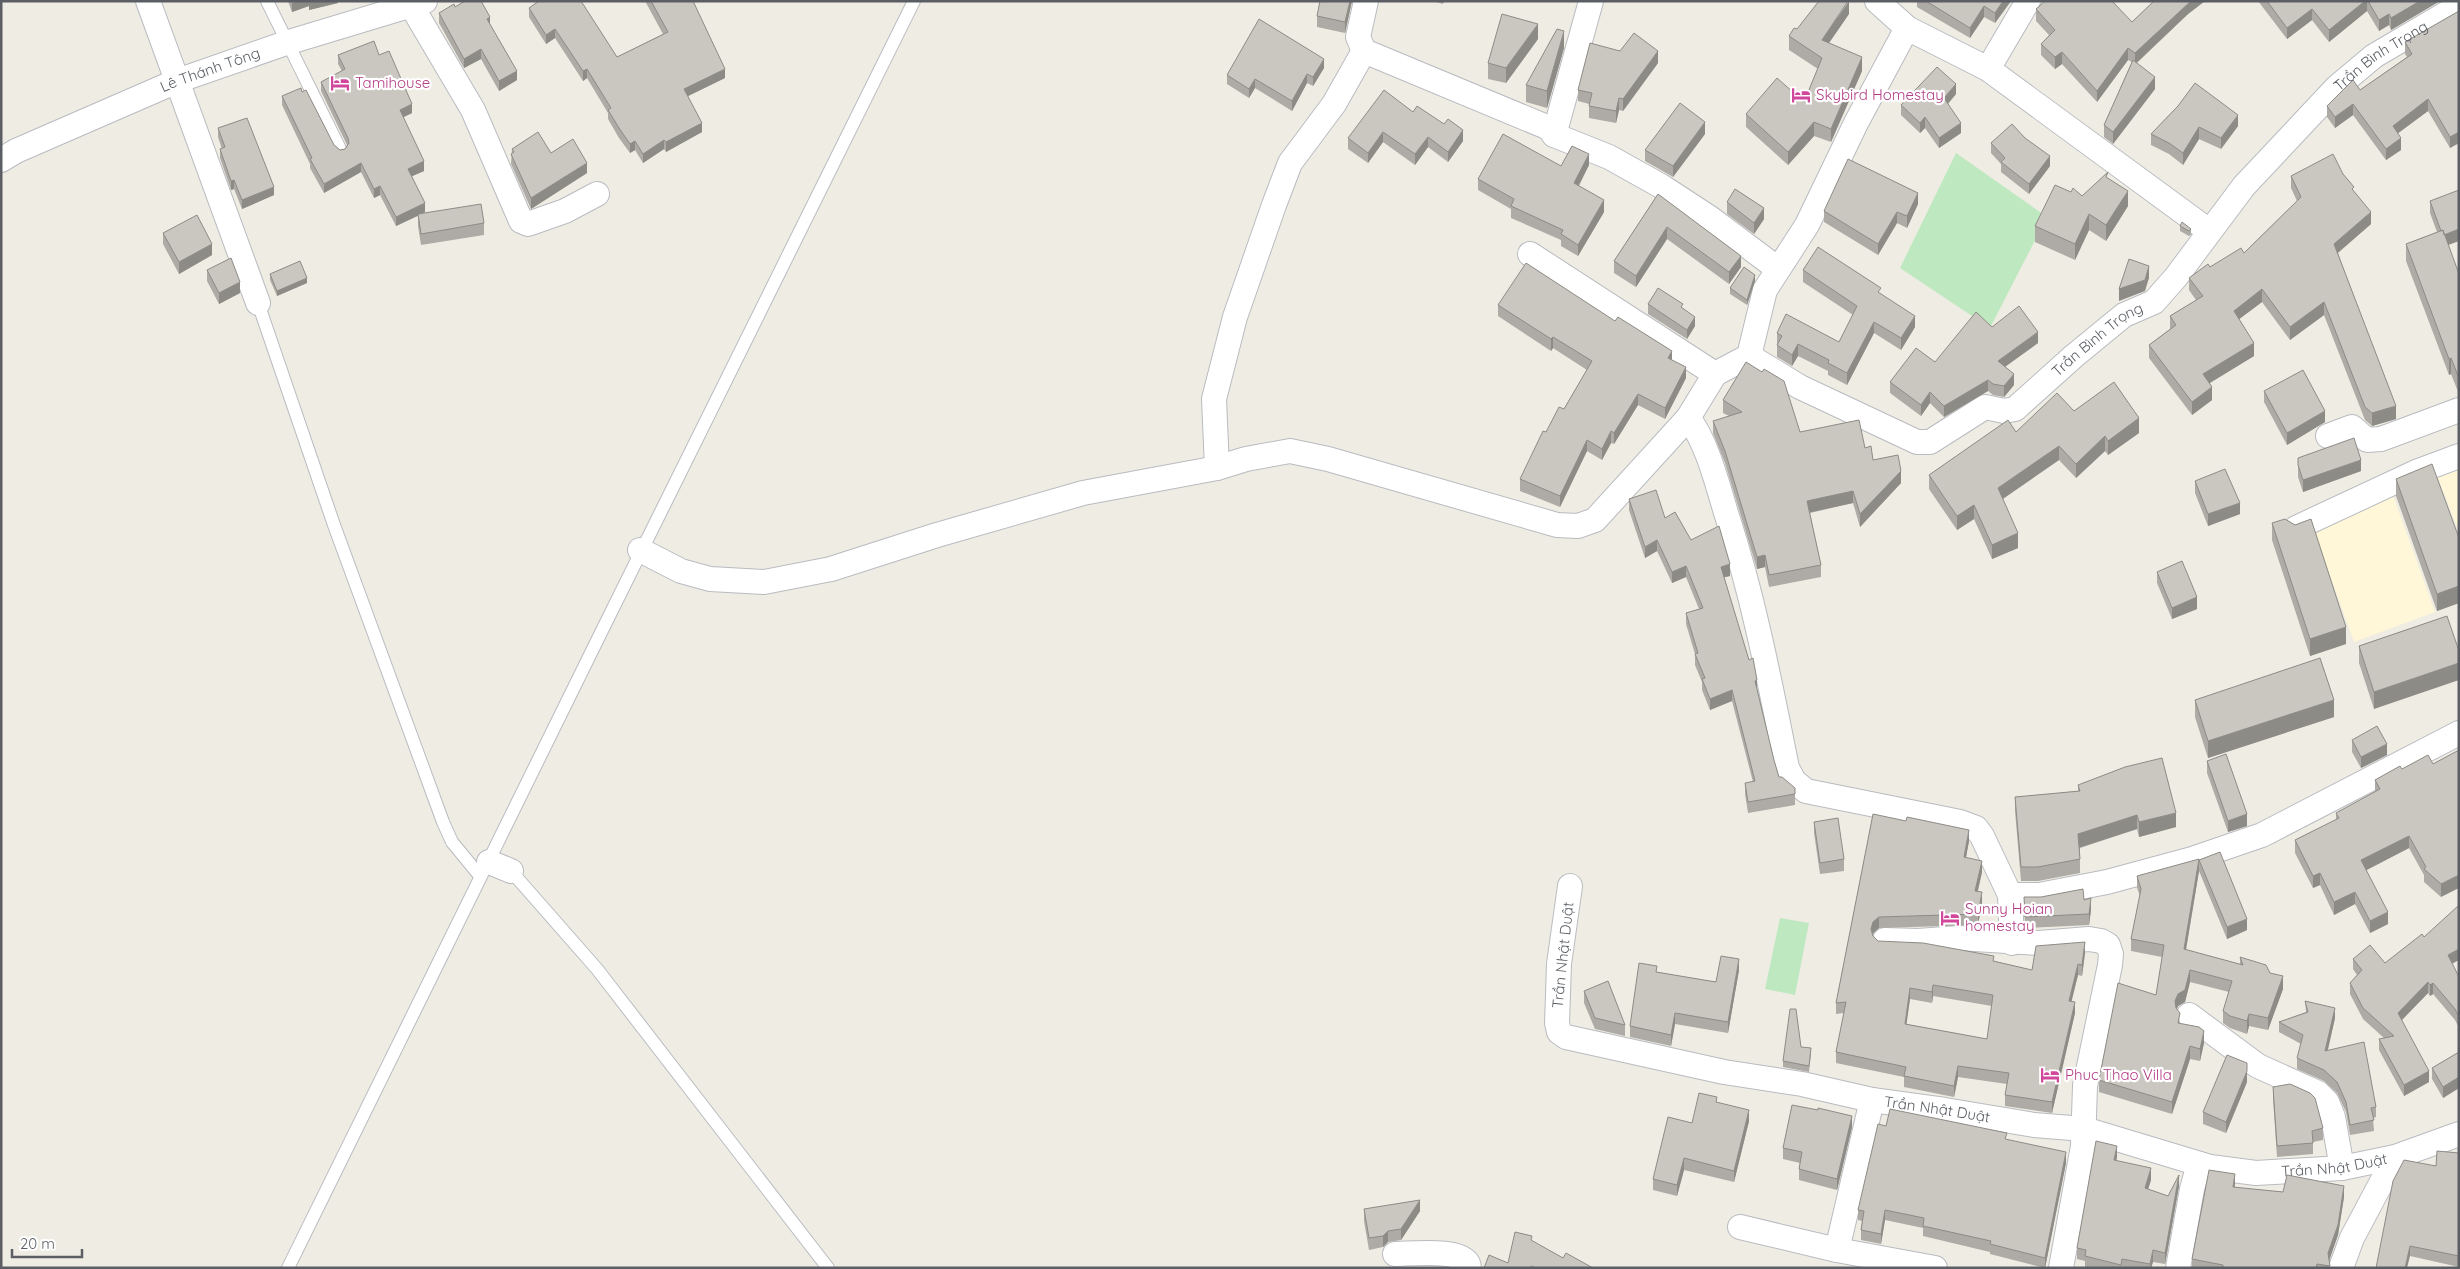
<svg xmlns="http://www.w3.org/2000/svg" width="2460" height="1269" viewBox="0 0 2460 1269" font-family="Quicksand,sans-serif">
<style>
.commercial{fill:#fff7d8}
.green{fill:#bee8c0}
.lines{fill:none;stroke-linecap:round;stroke-linejoin:round}
.lane-casing{stroke:#b8bbc0;stroke-width:14}
.street-casing{stroke:#b8bbc0;stroke-width:26}
.lane{stroke:#fff;stroke-width:12}
.street{stroke:#fff;stroke-width:24}
.wall{fill:#aeaaa5;fill-rule:evenodd}
.shaded-wall{fill:#8d8b86}
.building{fill:#cac6c0;stroke:#8d8b86;fill-rule:evenodd}
.labels{text-anchor:middle;stroke-width:4.5;stroke-linejoin:round;paint-order:stroke}
.street-label{font-size:15px;fill:#5b5f65;stroke:#fff}
.hotel-label{font-size:15px;fill:#b23c85;stroke:#fff;text-anchor:start}
</style>
<rect width="100%" height="100%" fill="#efede3"/>
<path class="commercial" d="M 2459,449 L 2459,532 L 2431,460 Z
M 2387,479 L 2435,612 L 2354,642 L 2306,509 Z"/>
<path class="green" d="M 1956,153 L 2047,217 L 1990,328 L 1900,268 Z
M 1780,918 L 1809,923 L 1795,995 L 1765,989 Z"/>
<g class="lines">
<g class="lane-casing">
<path id="lane" d="M 267,1 L 341,151
M 258,303 L 334,525 L 443,822 L 452,842 L 480,876
M 511,871 L 597,969 L 828,1268
M 288,1268 C 496,845 704,423 914,1"/>
</g>
<g class="street-casing">
<g id="street">
<path d="M 148,1 L 258,303"/>
<path d="M 1366,1 L 1358,37 L 1364,51 L 1549,128 L 1554,135 L 1609,157 L 1661,186 L 1710,218 L 1778,269"/>
<path d="M 1877,1 L 1907,28 L 1988,69 L 2209,231"/>
<path d="M 411,5 L 473,110 L 521,221 L 528,224 L 565,211 L 597,194"/>
<path d="M 1988,69 L 2028,1"/>
<path d="M 1554,135 L 1591,1"/>
<path id="s1" d="M 1,160 L 16,151 L 177,81 L 286,43 L 425,1"/>
<path d="M 1530,254 L 1715,374"/>
<path id="s2" d="M 1749,356 L 1800,387 L 1917,442 L 1930,442 L 1985,407 L 2004,411 L 2015,409 L 2074,356 L 2124,315 L 2154,302 L 2176,277 L 2244,186 L 2337,87 L 2374,56 L 2459,6"/>
<path d="M 1688,418 C 1707,441 1718,487 1727,516 C 1754,599 1770,683 1787,768 L 1794,781 L 1806,791 L 1960,822 L 1976,828 L 1982,836 L 2010,895 L 2012,943"/>
<path d="M 2328,436 L 2352,427 L 2367,440 L 2381,439 L 2459,410"/>
<path d="M 1217,468 L 1214,399 L 1235,317 L 1274,205 L 1290,163 L 1334,104 L 1364,51"/>
<path d="M 2296,528 L 2416,472 L 2459,456"/>
<path d="M 640,550 L 681,571 L 710,579 L 764,582 L 831,569 L 937,535 L 1083,493 L 1217,468 L 1246,459 L 1290,451 L 1328,459 L 1557,525 L 1578,526 L 1595,520 L 1688,418 L 1715,374 L 1749,356 L 1765,290 L 1807,225 L 1856,123 L 1907,28"/>
<path d="M 489,862 L 511,871"/>
<path id="s3" d="M 1570,886 L 1559,964 L 1557,1023 L 1559,1032 L 1566,1037 L 1724,1072 L 1802,1084 L 1872,1100 L 1945,1110 L 2034,1125 L 2084,1129 L 2210,1167 L 2256,1173 L 2342,1168 L 2395,1157 L 2459,1134"/>
<path d="M 2010,895 L 2039,895 L 2107,882 L 2192,859 L 2262,835 L 2459,733"/>
<path d="M 1885,940 L 1918,941 L 1959,938 L 2039,943 L 2089,939 L 2101,941 L 2108,945 L 2111,954 L 2110,965 L 2085,1086 L 2083,1146 L 2061,1268"/>
<path d="M 2189,1015 L 2258,1066 L 2318,1093 L 2327,1102 L 2333,1117 L 2342,1168"/>
<path d="M 1740,1227 L 1837,1250 L 1935,1268"/>
<path d="M 1837,1250 L 1872,1100"/>
<path d="M 1395,1254 C 1410,1254 1468,1247 1469,1268"/>
<path d="M 2178,1268 L 2192,1189 L 2199,1164"/>
<path d="M 2341,1268 L 2352,1238 L 2395,1157"/>
</g>
</g>
<use href="#lane" class="lane"/>
<use href="#street" class="street"/>
</g>
<path class="wall" d="M 288,1 L 338,1 L 338,3 L 309,10 L 309,6 L 292,12 Z
M 645,1 L 693,1 L 725,78 L 688,96 L 702,132 L 666,152 L 664,149 L 643,163 L 635,150 L 630,153 L 619,138 L 608,119 L 608,113 L 587,78 L 583,81 L 555,38 L 546,44 L 529,17 L 529,8 L 617,57 L 663,34 Z
M 1352,1 L 1345,33 L 1317,27 L 1317,16 Z
M 1433,1 L 1444,1 L 1443,4 Z
M 1917,1 L 2011,1 L 1995,23 L 1984,17 L 1970,38 L 1917,7 Z
M 2154,1 L 2205,1 L 2188,14 L 2137,63 L 2155,89 L 2113,144 L 2104,137 L 2104,125 L 2132,62 L 2128,60 L 2097,102 L 2062,64 L 2055,69 L 2041,55 L 2041,44 L 2049,35 L 2036,21 L 2036,9 L 2132,22 Z
M 2258,1 L 2440,1 L 2391,30 L 2389,25 L 2379,31 L 2367,11 L 2329,42 L 2312,20 L 2287,39 Z
M 455,7 L 490,24 L 517,80 L 499,91 L 481,59 L 464,68 L 439,23 L 439,13 Z
M 2459,11 L 2459,143 L 2450,148 L 2428,111 L 2398,133 L 2401,150 L 2386,160 L 2353,115 L 2335,128 L 2327,117 L 2327,106 L 2360,90 L 2407,57 L 2405,54 L 2405,42 Z
M 1849,14 L 1829,43 L 1862,71 L 1831,142 L 1814,136 L 1788,165 L 1746,127 L 1746,114 L 1804,102 L 1818,69 L 1789,50 L 1789,36 L 1797,29 Z
M 1538,39 L 1506,83 L 1488,79 L 1488,63 Z
M 1564,48 L 1547,108 L 1526,102 L 1526,85 Z
M 338,55 L 379,55 L 412,113 L 403,117 L 424,171 L 412,176 L 425,212 L 422,214 L 484,223 L 484,235 L 421,245 L 418,226 L 418,216 L 396,226 L 380,195 L 374,198 L 361,172 L 324,193 L 310,168 L 310,164 L 282,105 L 282,96 L 302,92 L 334,145 L 340,150 L 345,149 L 347,145 L 321,91 L 321,82 L 342,71 L 338,64 Z
M 1658,63 L 1623,111 L 1619,110 L 1616,123 L 1589,118 L 1589,104 L 1578,101 L 1578,90 Z
M 1324,68 L 1313,86 L 1307,83 L 1292,111 L 1255,88 L 1249,98 L 1227,84 L 1227,75 Z
M 1956,94 L 1948,104 L 1961,133 L 1939,148 L 1925,128 L 1920,133 L 1901,115 L 1901,105 Z
M 2178,106 L 2238,126 L 2221,149 L 2199,139 L 2183,165 L 2169,154 L 2151,145 L 2151,134 Z
M 1413,112 L 1463,141 L 1448,162 L 1428,147 L 1415,165 L 1383,142 L 1368,163 L 1348,149 L 1348,138 Z
M 218,128 L 274,195 L 242,209 L 234,189 L 231,190 L 220,158 L 220,149 L 222,149 L 218,137 Z
M 1705,134 L 1673,177 L 1645,161 L 1645,150 Z
M 1991,143 L 2050,166 L 2029,194 L 2001,172 L 2001,164 L 1991,153 Z
M 512,149 L 551,153 L 587,173 L 531,209 L 511,164 Z
M 1589,165 L 1579,186 L 1604,212 L 1578,256 L 1561,246 L 1561,240 L 1511,218 L 1511,209 L 1478,190 L 1478,179 L 1561,166 Z
M 2343,174 L 2354,192 L 2371,224 L 2338,253 L 2396,419 L 2372,426 L 2365,420 L 2324,315 L 2290,340 L 2262,302 L 2239,319 L 2254,356 L 2210,383 L 2212,400 L 2192,415 L 2149,358 L 2149,345 L 2170,329 L 2170,316 L 2196,300 L 2189,290 L 2189,278 L 2210,267 L 2244,253 L 2297,201 L 2291,188 L 2291,176 Z
M 2108,179 L 2128,206 L 2106,241 L 2089,230 L 2075,260 L 2035,242 L 2035,226 L 2071,192 L 2082,196 Z
M 1658,194 L 1741,267 L 1729,284 L 1667,239 L 1636,287 L 1614,273 L 1614,261 Z
M 2430,201 L 2448,245 L 2459,274 L 2459,394 L 2451,374 L 2449,375 L 2406,261 L 2406,244 L 2437,232 L 2430,213 Z
M 1727,202 L 1764,219 L 1754,234 L 1727,214 Z
M 1918,204 L 1907,228 L 1897,223 L 1878,255 L 1824,222 L 1824,211 Z
M 2180,226 L 2191,229 L 2191,235 L 2189,236 L 2180,231 Z
M 163,233 L 212,255 L 179,274 L 163,244 Z
M 207,270 L 240,293 L 219,304 L 207,281 Z
M 1803,270 L 1881,294 L 1915,327 L 1901,350 L 1874,333 L 1847,385 L 1828,375 L 1828,371 L 1798,356 L 1792,366 L 1777,357 L 1777,333 L 1839,342 L 1853,315 L 1803,282 Z
M 270,274 L 307,283 L 277,296 L 270,280 Z
M 1755,281 L 1747,305 L 1730,294 L 1730,288 Z
M 1648,304 L 1683,308 L 1695,326 L 1687,339 L 1648,314 Z
M 1498,305 L 1672,360 L 1686,378 L 1665,419 L 1638,405 L 1614,444 L 1611,443 L 1602,460 L 1587,451 L 1560,507 L 1520,491 L 1520,479 L 1546,432 L 1564,409 L 1587,370 L 1553,348 L 1551,351 L 1498,316 Z
M 1992,327 L 2038,343 L 2005,366 L 2014,385 L 2004,397 L 1993,395 L 1988,391 L 1944,417 L 1930,403 L 1921,416 L 1890,393 L 1890,382 L 1935,362 Z
M 2264,391 L 2325,422 L 2287,445 L 2264,402 Z
M 1723,400 L 1800,432 L 1865,448 L 1873,460 L 1901,483 L 1860,527 L 1853,503 L 1810,513 L 1821,565 L 1821,577 L 1769,587 L 1765,567 L 1757,569 L 1725,463 L 1713,433 L 1713,421 L 1729,416 L 1723,413 Z
M 2074,411 L 2139,433 L 2108,455 L 2105,451 L 2076,478 L 2059,460 L 2003,499 L 2018,548 L 1992,559 L 1974,519 L 1957,530 L 1929,489 L 1929,475 L 2016,432 Z
M 2298,458 L 2361,471 L 2303,492 L 2298,477 Z
M 2396,479 L 2459,538 L 2459,603 L 2437,611 L 2396,496 Z
M 2195,481 L 2240,514 L 2208,526 L 2195,493 Z
M 1629,499 L 1665,518 L 1691,540 L 1730,576 L 1724,577 L 1757,691 L 1774,760 L 1779,777 L 1795,794 L 1795,805 L 1748,813 L 1745,794 L 1745,783 L 1753,782 L 1732,701 L 1710,710 L 1702,690 L 1702,682 L 1695,665 L 1695,654 L 1686,624 L 1686,613 L 1699,609 L 1686,577 L 1672,583 L 1657,551 L 1645,558 L 1629,510 Z
M 2272,523 L 2346,644 L 2310,656 L 2272,540 Z
M 2157,572 L 2197,609 L 2172,619 L 2157,583 Z
M 2447,616 L 2374,709 L 2359,663 L 2359,646 Z
M 2195,700 L 2334,717 L 2208,758 L 2195,717 Z
M 2352,740 L 2387,755 L 2361,768 L 2352,752 Z
M 2459,750 L 2441,897 L 2424,882 L 2424,875 L 2409,848 L 2366,870 L 2388,924 L 2370,933 L 2355,904 L 2334,915 L 2320,885 L 2313,888 L 2295,853 L 2295,840 L 2336,820 L 2336,813 L 2375,792 L 2375,780 L 2402,769 L 2433,764 Z
M 2207,761 L 2247,826 L 2228,832 L 2207,773 Z
M 2078,785 L 2176,827 L 2139,837 L 2137,829 L 2080,848 L 2080,873 L 2038,881 L 2021,881 L 2015,811 L 2015,797 L 2078,791 Z
M 1873,814 L 1969,841 L 1966,857 L 1982,872 L 1978,891 L 1982,903 L 1978,925 L 1879,928 L 1873,934 L 1873,936 L 1878,941 L 1994,961 L 2032,970 L 2085,953 L 2082,976 L 2078,975 L 2071,1001 L 2075,1013 L 2052,1113 L 2005,1106 L 2005,1095 L 2007,1084 L 1958,1077 L 1954,1097 L 1904,1087 L 1904,1077 L 1836,1063 L 1836,1052 L 1844,1013 L 1836,1014 L 1836,1003 ZM 1933,996 L 1992,1006 L 1987,1039 L 1906,1024 L 1910,999 L 1932,1003 Z
M 1814,822 L 1844,859 L 1844,871 L 1820,874 L 1814,833 Z
M 2199,860 L 2247,930 L 2227,939 L 2199,871 Z
M 2199,871 L 2186,950 L 2240,964 L 2240,957 L 2270,973 L 2283,989 L 2268,1030 L 2249,1026 L 2247,1034 L 2230,1028 L 2223,1023 L 2223,1011 L 2229,992 L 2190,982 L 2185,1002 L 2178,1006 L 2177,1009 L 2180,1023 L 2204,1043 L 2200,1061 L 2190,1059 L 2172,1114 L 2099,1092 L 2099,1080 L 2156,995 L 2162,957 L 2131,951 L 2131,939 L 2140,896 L 2137,888 L 2137,876 Z
M 2024,897 L 2091,910 L 2089,925 L 2025,928 Z
M 2424,937 L 2452,964 L 2459,977 L 2459,1028 L 2455,1020 L 2433,994 L 2430,996 L 2428,993 L 2402,1020 L 2429,1082 L 2404,1096 L 2379,1050 L 2379,1039 L 2384,1038 L 2363,1019 L 2350,994 L 2350,983 L 2357,975 L 2353,969 L 2353,959 L 2385,963 Z
M 1739,970 L 1728,1033 L 1675,1024 L 1671,1046 L 1630,1037 L 1630,1026 L 1657,972 L 1716,982 Z
M 1584,991 L 1625,1025 L 1625,1036 L 1595,1029 L 1584,1003 Z
M 2305,1001 L 2335,1018 L 2328,1050 L 2376,1107 L 2376,1117 L 2373,1118 L 2374,1131 L 2350,1135 L 2346,1112 L 2337,1093 L 2324,1081 L 2297,1069 L 2297,1058 L 2301,1044 L 2279,1032 L 2279,1022 L 2306,1012 Z
M 1801,1047 L 1811,1054 L 1809,1072 L 1783,1067 L 1783,1061 Z
M 2459,1052 L 2459,1088 L 2443,1098 L 2432,1079 L 2432,1068 Z
M 2247,1082 L 2226,1133 L 2203,1124 L 2203,1112 Z
M 2273,1087 L 2323,1128 L 2323,1140 L 2313,1142 L 2313,1154 L 2277,1157 L 2273,1099 Z
M 1717,1102 L 1749,1121 L 1734,1182 L 1684,1170 L 1677,1196 L 1653,1190 L 1653,1179 L 1692,1123 Z
M 1886,1126 L 2007,1140 L 2066,1163 L 2045,1268 L 1990,1254 L 1990,1252 L 1923,1236 L 1923,1228 L 1885,1220 L 1881,1244 L 1861,1240 L 1861,1230 L 1862,1221 L 1858,1220 L 1858,1210 Z
M 1852,1127 L 1837,1190 L 1799,1180 L 1799,1169 L 1800,1163 L 1783,1159 L 1783,1148 Z
M 2459,1153 L 2459,1267 L 2410,1256 L 2376,1268 L 2436,1166 Z
M 2117,1157 L 2116,1161 L 2151,1180 L 2148,1189 L 2168,1196 L 2179,1186 L 2165,1264 L 2153,1262 L 2151,1268 L 2088,1268 L 2085,1267 L 2085,1261 L 2077,1259 L 2077,1248 Z
M 2235,1184 L 2235,1188 L 2283,1192 L 2344,1197 L 2338,1235 L 2329,1260 L 2330,1268 L 2192,1268 L 2192,1259 Z
M 1364,1209 L 1420,1211 L 1401,1240 L 1388,1242 L 1383,1247 L 1369,1250 L 1364,1221 Z"/>
<path class="shaded-wall" d="M 298,1 L 309,1 L 309,6 L 292,12 L 292,3 Z
M 309,1 L 338,1 L 338,3 L 309,10 Z
M 1350,1 L 1352,1 L 1345,33 L 1345,22 Z
M 1849,1 L 1849,14 L 1822,53 L 1822,40 Z
M 2003,1 L 2011,1 L 1995,23 L 1995,13 Z
M 2191,1 L 2205,1 L 2188,14 L 2135,64 L 2135,53 Z
M 2365,1 L 2367,1 L 2367,11 L 2329,42 L 2329,30 Z
M 2420,1 L 2440,1 L 2391,30 L 2391,18 Z
M 1984,6 L 1984,17 L 1970,38 L 1970,28 Z
M 2312,9 L 2312,20 L 2287,39 L 2287,28 Z
M 2389,14 L 2389,25 L 2379,31 L 2379,20 Z
M 490,17 L 490,27 L 487,19 Z
M 1538,24 L 1538,39 L 1506,83 L 1506,68 Z
M 555,29 L 555,38 L 546,44 L 546,35 Z
M 1564,31 L 1564,48 L 1547,108 L 1547,91 Z
M 2128,48 L 2128,60 L 2097,102 L 2097,91 Z
M 481,49 L 481,59 L 464,68 L 464,59 Z
M 1658,51 L 1658,63 L 1623,111 L 1623,99 Z
M 2062,52 L 2062,64 L 2055,69 L 2055,57 Z
M 1862,57 L 1862,71 L 1831,142 L 1831,129 Z
M 1324,59 L 1324,68 L 1313,86 L 1313,77 Z
M 587,69 L 587,78 L 583,81 L 583,71 Z
M 725,69 L 725,78 L 684,98 L 684,89 Z
M 517,71 L 517,80 L 499,91 L 499,81 Z
M 1307,74 L 1307,83 L 1292,111 L 1292,101 Z
M 2155,77 L 2155,89 L 2113,144 L 2113,132 Z
M 1255,79 L 1255,88 L 1249,98 L 1249,89 Z
M 1956,84 L 1956,94 L 1944,108 L 1944,98 Z
M 1619,98 L 1619,110 L 1616,123 L 1616,111 Z
M 2428,99 L 2428,111 L 2393,137 L 2393,126 Z
M 412,104 L 412,113 L 400,119 L 400,110 Z
M 2353,104 L 2353,115 L 2335,128 L 2335,117 Z
M 2238,115 L 2238,126 L 2221,149 L 2221,138 Z
M 1925,117 L 1925,128 L 1920,133 L 1920,123 Z
M 1705,122 L 1705,134 L 1673,177 L 1673,166 Z
M 1814,122 L 1814,136 L 1788,165 L 1788,152 Z
M 702,123 L 702,132 L 666,152 L 666,142 Z
M 1961,123 L 1961,133 L 1939,148 L 1939,138 Z
M 2199,127 L 2199,139 L 2183,165 L 2183,153 Z
M 1463,130 L 1463,141 L 1448,162 L 1448,152 Z
M 1383,132 L 1383,142 L 1368,163 L 1368,153 Z
M 2459,132 L 2459,143 L 2450,148 L 2450,137 Z
M 1428,137 L 1428,147 L 1415,165 L 1415,154 Z
M 2401,138 L 2401,150 L 2386,160 L 2386,149 Z
M 664,140 L 664,149 L 643,163 L 643,154 Z
M 635,141 L 635,150 L 630,153 L 630,144 Z
M 1589,154 L 1589,165 L 1574,194 L 1574,183 Z
M 2050,156 L 2050,166 L 2029,194 L 2029,184 Z
M 424,161 L 424,171 L 408,178 L 408,169 Z
M 361,163 L 361,172 L 324,193 L 324,184 Z
M 587,163 L 587,173 L 531,209 L 531,198 Z
M 234,180 L 234,189 L 231,190 L 231,181 Z
M 380,186 L 380,195 L 374,198 L 374,189 Z
M 274,187 L 274,195 L 242,209 L 242,200 Z
M 2128,191 L 2128,206 L 2106,241 L 2106,225 Z
M 1918,193 L 1918,204 L 1907,228 L 1907,216 Z
M 1604,200 L 1604,212 L 1578,256 L 1578,245 Z
M 425,203 L 425,212 L 396,226 L 396,217 Z
M 1764,208 L 1764,219 L 1754,234 L 1754,223 Z
M 1897,212 L 1897,223 L 1878,255 L 1878,244 Z
M 2371,212 L 2371,224 L 2334,256 L 2334,244 Z
M 2089,214 L 2089,230 L 2075,260 L 2075,244 Z
M 1667,227 L 1667,239 L 1636,287 L 1636,276 Z
M 2459,229 L 2459,241 L 2443,247 L 2443,235 Z
M 212,244 L 212,255 L 179,274 L 179,262 Z
M 1741,256 L 1741,267 L 1729,284 L 1729,272 Z
M 2149,266 L 2149,278 L 2145,291 L 2119,301 L 2119,289 Z
M 1755,275 L 1755,281 L 1747,305 L 1747,300 Z
M 307,278 L 307,283 L 277,296 L 277,291 Z
M 240,282 L 240,293 L 219,304 L 219,293 Z
M 2262,289 L 2262,302 L 2234,323 L 2234,311 Z
M 2324,302 L 2324,315 L 2290,340 L 2290,327 Z
M 1915,316 L 1915,327 L 1901,350 L 1901,338 Z
M 1695,317 L 1695,326 L 1687,339 L 1687,330 Z
M 1874,322 L 1874,333 L 1847,385 L 1847,373 Z
M 2038,332 L 2038,343 L 1998,372 L 1998,361 Z
M 1553,337 L 1553,348 L 1551,351 L 1551,339 Z
M 2254,343 L 2254,356 L 2203,387 L 2203,374 Z
M 1798,344 L 1798,356 L 1792,366 L 1792,355 Z
M 1672,351 L 1672,363 L 1668,358 Z
M 2451,358 L 2451,374 L 2449,375 L 2449,359 Z
M 1686,367 L 1686,378 L 1665,419 L 1665,408 Z
M 2014,374 L 2014,385 L 2004,397 L 2004,386 Z
M 1988,380 L 1988,391 L 1944,417 L 1944,406 Z
M 2212,387 L 2212,400 L 2192,415 L 2192,402 Z
M 1930,392 L 1930,403 L 1921,416 L 1921,405 Z
M 1638,394 L 1638,405 L 1614,444 L 1614,433 Z
M 2396,406 L 2396,419 L 2372,426 L 2372,413 Z
M 2325,411 L 2325,422 L 2287,445 L 2287,433 Z
M 2139,418 L 2139,433 L 2108,455 L 2108,441 Z
M 1611,431 L 1611,443 L 1602,460 L 1602,449 Z
M 2105,436 L 2105,451 L 2076,478 L 2076,464 Z
M 1587,440 L 1587,451 L 1560,507 L 1560,496 Z
M 2059,446 L 2059,460 L 1998,502 L 1998,488 Z
M 2361,460 L 2361,471 L 2303,492 L 2303,480 Z
M 1901,471 L 1901,483 L 1860,527 L 1860,514 Z
M 1853,491 L 1853,503 L 1807,513 L 1807,501 Z
M 2240,503 L 2240,514 L 2208,526 L 2208,514 Z
M 1974,505 L 1974,519 L 1957,530 L 1957,516 Z
M 2018,533 L 2018,548 L 1992,559 L 1992,545 Z
M 1657,540 L 1657,551 L 1645,558 L 1645,547 Z
M 1765,555 L 1765,567 L 1757,569 L 1757,557 Z
M 1730,564 L 1730,576 L 1721,578 L 1721,567 Z
M 1686,566 L 1686,577 L 1672,583 L 1672,572 Z
M 2459,586 L 2459,603 L 2437,611 L 2437,594 Z
M 2197,597 L 2197,609 L 2172,619 L 2172,608 Z
M 2346,627 L 2346,644 L 2310,656 L 2310,639 Z
M 2459,663 L 2459,680 L 2374,709 L 2374,692 Z
M 1757,680 L 1757,691 L 1755,692 L 1755,681 Z
M 1732,690 L 1732,701 L 1710,710 L 1710,699 Z
M 2334,700 L 2334,717 L 2208,758 L 2208,741 Z
M 2387,744 L 2387,755 L 2361,768 L 2361,757 Z
M 2176,813 L 2176,827 L 2139,837 L 2139,822 Z
M 2247,814 L 2247,826 L 2228,832 L 2228,821 Z
M 2137,815 L 2137,829 L 2078,848 L 2078,834 Z
M 1969,830 L 1969,841 L 1964,868 L 1964,857 Z
M 2409,836 L 2409,848 L 2361,873 L 2361,860 Z
M 2199,859 L 2199,871 L 2184,961 L 2184,949 Z
M 1982,861 L 1982,872 L 1975,902 L 1975,891 Z
M 2320,873 L 2320,885 L 2313,888 L 2313,876 Z
M 2459,875 L 2459,888 L 2441,897 L 2441,884 Z
M 1982,892 L 1982,903 L 1978,925 L 1978,914 Z
M 2355,892 L 2355,904 L 2334,915 L 2334,902 Z
M 2091,898 L 2091,910 L 2089,925 L 2089,914 Z
M 2388,912 L 2388,924 L 2370,933 L 2370,921 Z
M 1879,917 L 1879,928 L 1873,933 L 1871,940 L 1871,929 L 1873,922 Z
M 2247,919 L 2247,930 L 2227,939 L 2227,927 Z
M 2085,942 L 2085,953 L 2082,976 L 2082,965 Z
M 2459,949 L 2459,960 L 2448,966 L 2448,955 Z
M 1739,959 L 1739,970 L 1728,1033 L 1728,1022 Z
M 2078,964 L 2078,975 L 2069,1012 L 2069,1001 Z
M 2190,970 L 2190,982 L 2185,1002 L 2178,1006 L 2175,1013 L 2175,1001 Z
M 2283,976 L 2283,989 L 2268,1030 L 2268,1018 Z
M 2428,982 L 2428,993 L 2398,1024 L 2398,1013 Z
M 2433,983 L 2433,994 L 2430,996 L 2430,985 Z
M 1933,985 L 1933,996 L 1932,1003 L 1932,992 Z
M 1910,988 L 1910,999 L 1905,1035 L 1905,1024 Z
M 2075,1002 L 2075,1013 L 2052,1113 L 2052,1102 Z
M 2335,1008 L 2335,1018 L 2325,1061 L 2325,1051 Z
M 1675,1013 L 1675,1024 L 1671,1046 L 1671,1035 Z
M 2249,1014 L 2249,1026 L 2247,1034 L 2247,1021 Z
M 2204,1031 L 2204,1043 L 2200,1061 L 2200,1049 Z
M 2190,1046 L 2190,1059 L 2172,1114 L 2172,1102 Z
M 1958,1066 L 1958,1077 L 1954,1097 L 1954,1086 Z
M 2247,1071 L 2247,1082 L 2226,1133 L 2226,1122 Z
M 2429,1071 L 2429,1082 L 2404,1096 L 2404,1085 Z
M 2459,1077 L 2459,1088 L 2443,1098 L 2443,1087 Z
M 1749,1110 L 1749,1121 L 1734,1182 L 1734,1171 Z
M 1852,1116 L 1852,1127 L 1837,1190 L 1837,1179 Z
M 2117,1146 L 2117,1157 L 2114,1172 L 2114,1160 Z
M 2066,1152 L 2066,1163 L 2045,1268 L 2045,1258 Z
M 1684,1158 L 1684,1170 L 1677,1196 L 1677,1185 Z
M 2151,1168 L 2151,1180 L 2145,1199 L 2145,1188 Z
M 2235,1174 L 2235,1184 L 2233,1198 L 2233,1187 Z
M 2179,1175 L 2179,1186 L 2165,1264 L 2165,1253 Z
M 2344,1186 L 2344,1197 L 2338,1235 L 2328,1264 L 2328,1253 Z
M 1420,1200 L 1420,1211 L 1401,1240 L 1401,1229 Z
M 1885,1210 L 1885,1220 L 1881,1244 L 1881,1234 Z
M 1388,1231 L 1388,1242 L 1383,1247 L 1383,1236 Z
M 2410,1246 L 2410,1256 L 2407,1268 L 2405,1268 Z
M 2153,1250 L 2153,1262 L 2151,1268 L 2150,1268 Z"/>
<path class="building" d="M 465,1 L 481,1 L 490,17 L 487,19 L 517,71 L 499,81 L 481,49 L 464,59 L 439,13 L 454,4 L 455,7 Z
M 539,1 L 581,1 L 617,57 L 668,32 L 651,1 L 693,1 L 725,69 L 684,89 L 702,123 L 666,142 L 664,140 L 643,154 L 635,141 L 630,144 L 619,128 L 608,110 L 611,108 L 587,69 L 583,71 L 555,29 L 546,35 L 529,8 Z
M 1320,1 L 1350,1 L 1345,22 L 1317,16 Z
M 1819,1 L 1848,1 L 1822,40 L 1862,57 L 1831,129 L 1814,122 L 1788,152 L 1746,114 L 1777,78 L 1804,102 L 1822,58 L 1789,36 L 1794,28 L 1797,29 Z
M 1926,1 L 2003,1 L 1995,13 L 1984,6 L 1970,28 Z
M 2045,1 L 2112,1 L 2132,22 L 2154,1 L 2191,1 L 2135,53 L 2128,48 L 2097,91 L 2062,52 L 2055,57 L 2041,44 L 2055,30 L 2036,9 Z
M 2267,1 L 2365,1 L 2329,30 L 2312,9 L 2287,28 Z
M 2368,1 L 2420,1 L 2391,18 L 2389,14 L 2379,20 Z
M 2459,11 L 2459,132 L 2450,137 L 2428,99 L 2393,126 L 2401,138 L 2386,149 L 2353,104 L 2335,117 L 2327,106 L 2353,80 L 2360,90 L 2412,54 L 2405,42 Z
M 1502,14 L 1538,24 L 1506,68 L 1488,63 Z
M 1259,19 L 1324,59 L 1313,77 L 1307,74 L 1292,101 L 1255,79 L 1249,89 L 1227,75 Z
M 1557,29 L 1564,31 L 1547,91 L 1526,85 Z
M 1634,33 L 1658,51 L 1623,99 L 1619,98 L 1616,111 L 1589,106 L 1592,93 L 1578,90 L 1590,43 L 1620,51 Z
M 374,41 L 379,55 L 389,51 L 412,104 L 400,110 L 424,161 L 408,169 L 425,203 L 396,217 L 380,186 L 374,189 L 361,163 L 324,184 L 310,159 L 312,158 L 282,96 L 301,88 L 302,92 L 306,90 L 334,145 L 340,150 L 345,149 L 349,143 L 348,138 L 321,82 L 345,69 L 338,55 Z
M 2133,60 L 2155,77 L 2113,132 L 2104,125 Z
M 1937,67 L 1956,84 L 1944,98 L 1961,123 L 1939,138 L 1925,117 L 1920,123 L 1901,105 Z
M 2195,83 L 2238,115 L 2221,138 L 2199,127 L 2183,153 L 2169,143 L 2151,134 L 2178,106 Z
M 1384,90 L 1413,112 L 1417,106 L 1444,124 L 1448,119 L 1463,130 L 1448,152 L 1428,137 L 1415,154 L 1383,132 L 1368,153 L 1348,138 Z
M 1680,103 L 1705,122 L 1673,166 L 1645,150 Z
M 247,118 L 274,187 L 242,200 L 234,180 L 231,181 L 220,149 L 225,147 L 218,128 Z
M 2012,124 L 2025,138 L 2050,156 L 2029,184 L 2001,162 L 2005,158 L 1991,143 Z
M 538,132 L 551,153 L 573,139 L 587,163 L 531,198 L 511,154 L 514,152 L 512,149 Z
M 1503,134 L 1561,166 L 1572,146 L 1589,154 L 1574,183 L 1604,200 L 1578,245 L 1561,234 L 1563,230 L 1511,206 L 1514,199 L 1478,179 Z
M 2333,154 L 2343,174 L 2354,187 L 2352,189 L 2371,212 L 2334,244 L 2396,406 L 2372,413 L 2365,407 L 2324,302 L 2290,327 L 2262,289 L 2234,311 L 2254,343 L 2203,374 L 2212,387 L 2192,402 L 2149,345 L 2176,325 L 2170,316 L 2203,296 L 2189,278 L 2208,264 L 2210,267 L 2241,248 L 2244,253 L 2301,197 L 2291,176 Z
M 1848,159 L 1918,193 L 1907,216 L 1897,212 L 1878,244 L 1824,211 Z
M 2108,172 L 2106,177 L 2128,191 L 2106,225 L 2089,214 L 2075,244 L 2035,226 L 2055,185 L 2071,192 L 2073,188 L 2082,196 Z
M 1735,189 L 1764,208 L 1754,223 L 1727,202 Z
M 2459,190 L 2459,229 L 2444,235 L 2443,230 L 2441,231 L 2430,201 Z
M 1658,194 L 1741,256 L 1729,272 L 1667,227 L 1636,276 L 1614,261 Z
M 481,204 L 484,223 L 421,234 L 418,214 Z
M 197,215 L 212,244 L 179,262 L 163,233 Z
M 2182,222 L 2191,229 L 2189,231 L 2180,226 Z
M 2443,230 L 2459,274 L 2459,378 L 2451,358 L 2449,359 L 2406,244 Z
M 1818,247 L 1881,288 L 1878,292 L 1915,316 L 1901,338 L 1874,322 L 1847,373 L 1828,363 L 1829,360 L 1798,344 L 1792,355 L 1777,345 L 1782,336 L 1777,333 L 1786,314 L 1839,342 L 1857,306 L 1803,270 Z
M 231,258 L 240,282 L 219,293 L 207,270 Z
M 2129,259 L 2149,266 L 2145,280 L 2119,289 Z
M 300,261 L 307,278 L 277,291 L 270,274 Z
M 1526,263 L 1615,321 L 1618,317 L 1672,351 L 1668,358 L 1686,367 L 1665,408 L 1638,394 L 1614,433 L 1611,431 L 1602,449 L 1587,440 L 1560,496 L 1520,479 L 1543,431 L 1546,432 L 1559,407 L 1564,409 L 1592,361 L 1553,337 L 1551,339 L 1498,305 Z
M 1744,267 L 1755,275 L 1747,300 L 1730,288 Z
M 1658,288 L 1683,304 L 1681,307 L 1695,317 L 1687,330 L 1648,304 Z
M 2019,306 L 2038,332 L 1998,361 L 2014,374 L 2004,386 L 1993,384 L 1988,380 L 1944,406 L 1930,392 L 1921,405 L 1890,382 L 1916,348 L 1935,362 L 1976,312 L 1992,327 Z
M 1746,362 L 1762,372 L 1764,369 L 1784,381 L 1800,432 L 1859,420 L 1865,448 L 1871,446 L 1873,460 L 1898,455 L 1901,471 L 1860,514 L 1853,491 L 1807,501 L 1821,565 L 1769,575 L 1765,555 L 1757,557 L 1725,451 L 1713,421 L 1742,412 L 1723,400 Z
M 2303,370 L 2325,411 L 2287,433 L 2264,391 Z
M 2114,382 L 2139,418 L 2108,441 L 2105,436 L 2076,464 L 2059,446 L 1998,488 L 2018,533 L 1992,545 L 1974,505 L 1957,516 L 1929,475 L 2008,420 L 2016,432 L 2057,393 L 2074,411 Z
M 2354,438 L 2361,460 L 2303,480 L 2298,465 L 2298,458 Z
M 2432,464 L 2459,538 L 2459,586 L 2437,594 L 2396,479 Z
M 2225,469 L 2240,503 L 2208,514 L 2195,481 Z
M 1656,490 L 1665,518 L 1675,512 L 1691,540 L 1719,526 L 1730,564 L 1721,567 L 1749,660 L 1753,658 L 1757,680 L 1755,681 L 1774,760 L 1779,777 L 1782,777 L 1795,788 L 1795,794 L 1748,802 L 1745,783 L 1755,781 L 1732,690 L 1710,699 L 1702,679 L 1705,678 L 1695,654 L 1698,653 L 1686,613 L 1703,608 L 1686,566 L 1672,572 L 1657,540 L 1645,547 L 1629,499 Z
M 2285,519 L 2295,525 L 2311,519 L 2346,627 L 2310,639 L 2272,523 Z
M 2182,561 L 2197,597 L 2172,608 L 2157,572 Z
M 2447,616 L 2459,651 L 2459,663 L 2374,692 L 2359,646 Z
M 2320,658 L 2334,700 L 2208,741 L 2195,700 Z
M 2377,726 L 2387,744 L 2361,757 L 2352,740 Z
M 2459,750 L 2459,875 L 2441,884 L 2424,869 L 2426,867 L 2409,836 L 2361,860 L 2388,912 L 2370,921 L 2355,892 L 2334,902 L 2320,873 L 2313,876 L 2295,840 L 2339,818 L 2336,813 L 2380,789 L 2375,780 L 2400,766 L 2402,769 L 2428,755 L 2433,764 Z
M 2226,754 L 2247,814 L 2228,821 L 2207,761 Z
M 2162,758 L 2176,813 L 2139,822 L 2137,815 L 2078,834 L 2080,859 L 2038,867 L 2021,867 L 2015,797 L 2080,791 L 2078,785 L 2125,767 Z
M 1873,814 L 1906,821 L 1907,817 L 1969,830 L 1964,857 L 1982,861 L 1975,891 L 1982,892 L 1978,914 L 1879,917 L 1873,922 L 1871,929 L 1873,936 L 1878,941 L 1923,943 L 1994,956 L 1993,961 L 2032,970 L 2036,946 L 2085,942 L 2082,965 L 2078,964 L 2069,1001 L 2075,1002 L 2052,1102 L 2005,1095 L 2009,1073 L 1958,1066 L 1954,1086 L 1904,1076 L 1906,1067 L 1836,1052 L 1846,1002 L 1836,1003 ZM 1933,985 L 1993,995 L 1987,1039 L 1905,1024 L 1910,988 L 1932,992 Z
M 1838,818 L 1844,859 L 1820,863 L 1814,822 Z
M 2220,852 L 2247,919 L 2227,927 L 2199,860 Z
M 2199,859 L 2184,949 L 2243,965 L 2240,957 L 2266,965 L 2270,973 L 2283,976 L 2268,1018 L 2249,1014 L 2247,1021 L 2230,1016 L 2223,1011 L 2232,981 L 2190,970 L 2185,990 L 2178,994 L 2175,1001 L 2176,1008 L 2180,1013 L 2178,1023 L 2199,1027 L 2204,1031 L 2200,1049 L 2190,1046 L 2172,1102 L 2099,1080 L 2118,983 L 2156,995 L 2164,945 L 2131,939 L 2141,889 L 2137,876 Z
M 2083,889 L 2084,900 L 2091,898 L 2089,914 L 2025,917 L 2024,897 L 2041,897 Z
M 2458,906 L 2459,907 L 2459,949 L 2448,955 L 2459,977 L 2459,1017 L 2455,1009 L 2433,983 L 2430,985 L 2428,982 L 2398,1013 L 2429,1071 L 2404,1085 L 2379,1039 L 2394,1036 L 2363,1008 L 2350,983 L 2362,970 L 2353,959 L 2370,945 L 2385,963 L 2422,934 L 2424,937 Z
M 1721,956 L 1739,959 L 1728,1022 L 1675,1013 L 1671,1035 L 1630,1026 L 1639,963 L 1657,966 L 1656,972 L 1716,982 Z
M 1608,981 L 1625,1025 L 1595,1018 L 1584,991 Z
M 2305,1001 L 2335,1008 L 2325,1051 L 2364,1042 L 2376,1107 L 2371,1108 L 2374,1120 L 2350,1125 L 2346,1102 L 2337,1082 L 2324,1070 L 2297,1058 L 2303,1035 L 2279,1022 L 2308,1012 Z
M 1790,1009 L 1796,1009 L 1801,1047 L 1811,1048 L 1809,1066 L 1783,1061 Z
M 2459,1052 L 2459,1077 L 2443,1087 L 2432,1068 Z
M 2227,1055 L 2247,1063 L 2247,1071 L 2226,1122 L 2203,1112 Z
M 2290,1084 L 2310,1093 L 2315,1098 L 2323,1128 L 2312,1131 L 2313,1143 L 2277,1146 L 2273,1087 Z
M 1699,1093 L 1717,1097 L 1716,1102 L 1749,1110 L 1734,1171 L 1684,1158 L 1677,1185 L 1653,1179 L 1668,1117 L 1692,1123 Z
M 1792,1105 L 1818,1110 L 1818,1108 L 1852,1116 L 1837,1179 L 1799,1169 L 1802,1152 L 1783,1148 Z
M 1890,1109 L 2007,1133 L 2005,1139 L 2066,1152 L 2045,1258 L 1990,1244 L 1991,1241 L 1923,1226 L 1924,1218 L 1885,1210 L 1881,1234 L 1861,1230 L 1864,1211 L 1858,1210 L 1878,1124 L 1886,1126 Z
M 2096,1141 L 2117,1146 L 2114,1160 L 2151,1168 L 2145,1188 L 2168,1196 L 2179,1175 L 2165,1253 L 2153,1250 L 2150,1264 L 2122,1259 L 2121,1265 L 2085,1256 L 2086,1250 L 2077,1248 Z
M 2437,1151 L 2459,1153 L 2459,1256 L 2410,1246 L 2405,1268 L 2376,1268 L 2393,1181 L 2404,1160 L 2436,1166 Z
M 2209,1170 L 2235,1174 L 2233,1187 L 2283,1192 L 2287,1175 L 2344,1186 L 2338,1225 L 2328,1253 L 2330,1266 L 2317,1264 L 2316,1268 L 2223,1268 L 2223,1265 L 2192,1259 Z
M 1420,1200 L 1401,1229 L 1388,1231 L 1383,1236 L 1369,1238 L 1364,1209 Z
M 1515,1232 L 1532,1236 L 1531,1240 L 1563,1258 L 1566,1253 L 1593,1268 L 1535,1268 L 1531,1266 L 1531,1268 L 1484,1268 L 1489,1255 L 1508,1263 Z"/>
<defs>
<g id="hotel-bare" transform="scale(1.5)"><path d="M-6-4.5h1.5V1H6V5H4.5V3h-9V5H-6ZM-4 0a1.8 1.8 0 1 1 3.6 0ZM.5 0V-2.5h3Q6-2.5 6 0Z" fill="#d1479c" stroke="#fff" stroke-width="2.5" paint-order="stroke"/></g>
</defs>
<g fill-rule="evenodd">
<use href="#hotel-bare" x="340" y="83"/>
<use href="#hotel-bare" x="1801" y="95"/>
<use href="#hotel-bare" x="1950" y="918"/>
<use href="#hotel-bare" x="2050" y="1075"/>
</g>
<g class="labels">
<g class="street-label">
<text dy="5" stroke="none"><textPath href="#s2" startOffset="811">Trần Bình Trọng</textPath></text>
<text dy="5" stroke="none"><textPath href="#s1" startOffset="228">Lê Thánh Tông</textPath></text>
<text dy="5" stroke="none"><textPath href="#s2" startOffset="406">Trần Bình Trọng</textPath></text>
<text transform="translate(1563 955) rotate(-84)" y="5">Trần Nhật Duật</text>
<text dy="5" stroke="none"><textPath href="#s3" startOffset="534">Trần Nhật Duật</textPath></text>
<text dy="5" stroke="none"><textPath href="#s3" startOffset="939">Trần Nhật Duật</textPath></text>
</g>
<g class="hotel-label">
<text x="355" y="88">Tamihouse</text>
<text x="1816" y="100">Skybird Homestay</text>
<text x="1965" y="914">Sunny Hoian<tspan x="1965" dy="17">homestay</tspan></text>
<text x="2065" y="1080">Phuc Thao Villa</text>
</g>
</g>
<rect width="2460" height="1269" fill="none" stroke="#5b5f65" stroke-width="5"/>
<path d="M12 1249v8h70v-8" fill="none" stroke="#5b5f65" stroke-width="2.5"/>
<text x="20" y="1249" font-size="15" fill="#5b5f65" stroke="#ffffff" stroke-width="4" paint-order="stroke">20 m</text>
</svg>
